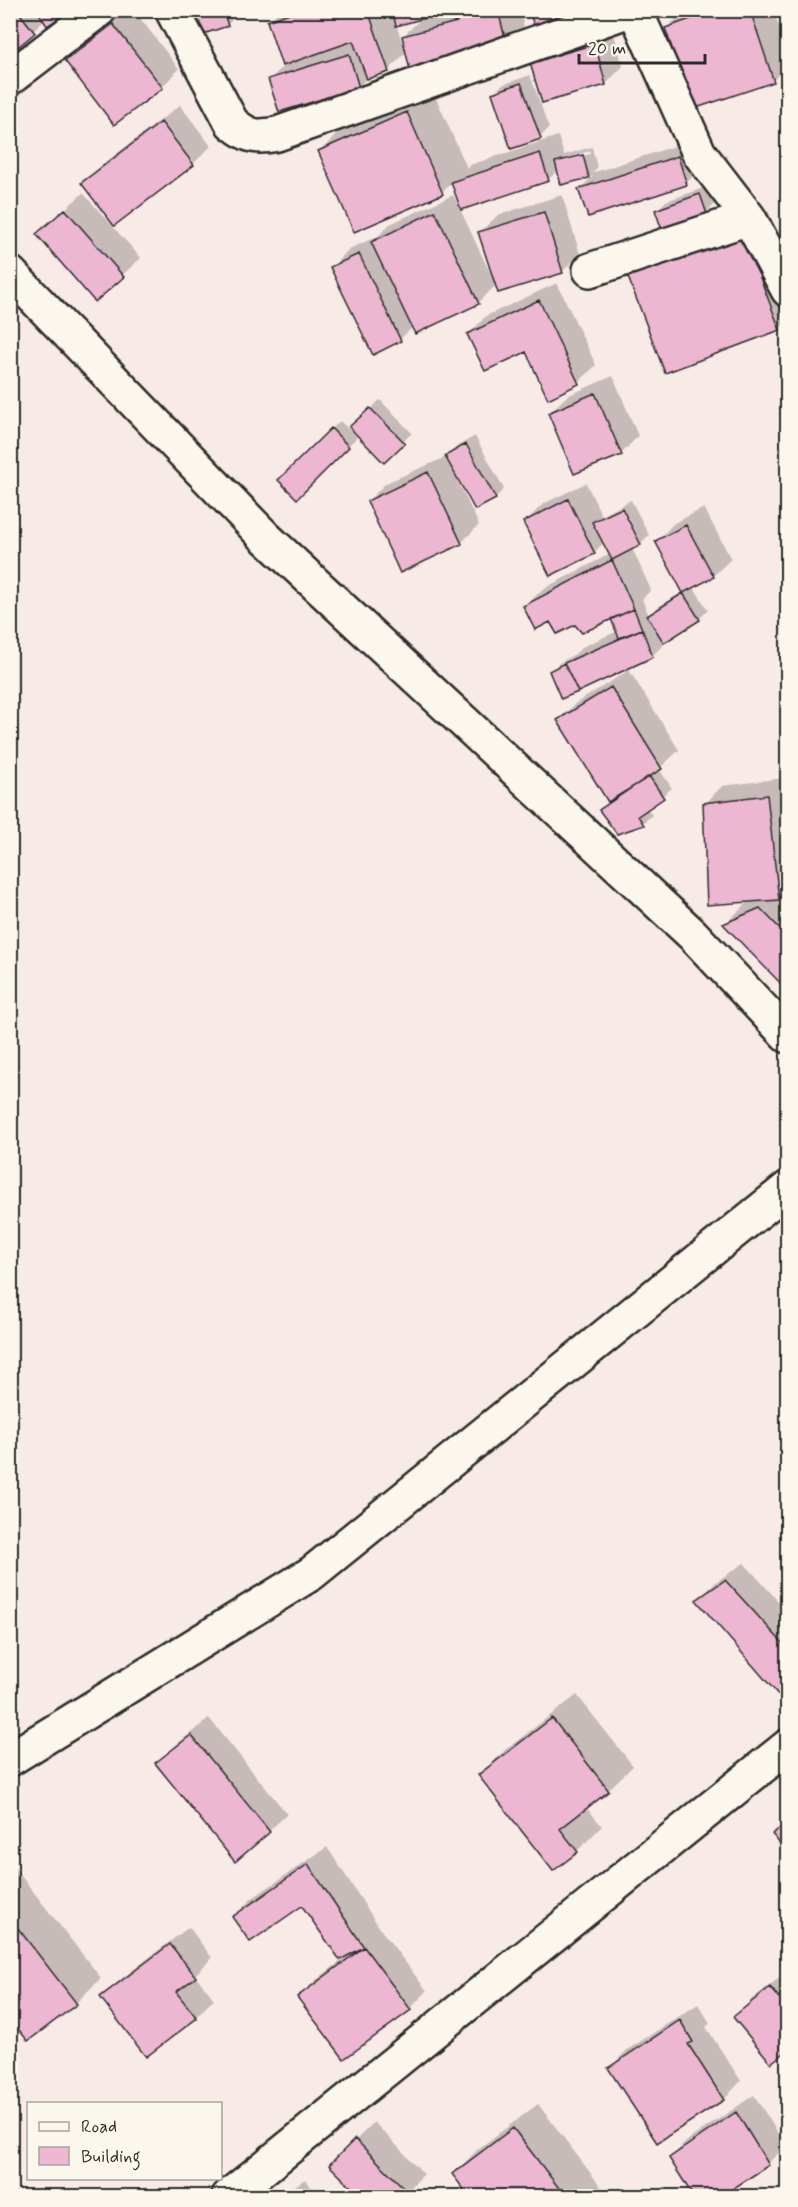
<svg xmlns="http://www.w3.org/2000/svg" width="798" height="2207" viewBox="0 0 798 2207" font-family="Mynerve,sans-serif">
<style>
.shadow{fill:#0003;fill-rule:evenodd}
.building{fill:#edb7d2;stroke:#2b2b2b;stroke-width:1.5}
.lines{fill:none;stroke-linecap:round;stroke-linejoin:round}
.street-casing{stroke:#2b2b2b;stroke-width:38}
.street{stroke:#fbf7ec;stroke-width:33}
</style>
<rect width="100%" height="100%" fill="#f8eae7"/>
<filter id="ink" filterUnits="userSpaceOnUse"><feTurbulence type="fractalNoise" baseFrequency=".0167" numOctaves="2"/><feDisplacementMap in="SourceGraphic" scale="12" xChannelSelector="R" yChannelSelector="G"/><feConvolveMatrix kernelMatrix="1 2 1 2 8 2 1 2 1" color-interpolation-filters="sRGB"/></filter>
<g filter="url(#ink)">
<path class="shadow" d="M 10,10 L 68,10 L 45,20 L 15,48 L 16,50 L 10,55 Z
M 127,10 L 134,10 L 179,69 L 162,87 L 67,61 L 84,43 Z
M 187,10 L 234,10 L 236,16 L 227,25 Z
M 280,10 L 443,10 L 439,14 L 452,10 L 520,10 L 524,27 L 506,45 L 407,51 L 388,71 L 368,77 L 358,87 L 270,79 L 284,66 L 269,21 ZM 423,17 L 403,36 L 406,47 L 404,48 L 396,24 Z
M 685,10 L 773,10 L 788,52 L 788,66 L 773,80 L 667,28 Z
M 612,27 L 623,66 L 606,84 L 532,63 L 550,46 Z
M 530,75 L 549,128 L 540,137 L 493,94 L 502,85 Z
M 432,89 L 467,168 L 470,165 L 558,136 L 564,155 L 592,147 L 597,168 L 592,173 L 696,139 L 704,166 L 686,183 L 580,189 L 593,176 L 562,184 L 559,169 L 548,180 L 460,209 L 492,277 L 494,276 L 480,232 L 498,215 L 562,195 L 580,254 L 562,272 L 497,284 L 478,303 L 413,327 L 400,339 L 332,267 L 349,249 L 378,236 L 390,224 L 453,195 L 459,207 L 461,206 L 452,182 L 442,192 L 320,151 L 345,126 ZM 590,151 L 590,154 L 565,161 L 565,158 Z
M 180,105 L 211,146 L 193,164 L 115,224 L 83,183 L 101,166 Z
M 709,186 L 715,204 L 706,213 L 657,210 L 666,201 Z
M 83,193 L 141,258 L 95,300 L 38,234 Z
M 768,210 L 788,260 L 788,320 L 780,328 L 666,371 L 630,277 L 655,252 Z
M 557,283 L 596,365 L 578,383 L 549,397 L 527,350 L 469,334 L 486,316 Z
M 613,376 L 638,436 L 621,454 L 549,413 L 567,396 Z
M 380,400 L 412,433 L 384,460 L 351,427 Z
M 340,421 L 357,437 L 297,497 L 280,480 Z
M 475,436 L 504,489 L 495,498 L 460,479 L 457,480 L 479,525 L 461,543 L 368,501 L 386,483 L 446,457 L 456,447 Z
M 586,483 L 602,516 L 631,500 L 649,535 L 640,544 L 632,548 L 651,590 L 642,599 L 649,616 L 658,607 L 684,591 L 657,541 L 674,523 L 704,508 L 731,559 L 713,576 L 693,586 L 708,610 L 699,619 L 670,638 L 652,656 L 551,671 L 560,662 L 575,654 L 584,646 L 618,631 L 612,617 L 575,623 L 551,620 L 525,606 L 543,589 L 610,554 L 604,542 L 594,553 L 525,522 L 543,504 ZM 570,658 L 572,661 L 559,667 L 559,664 Z
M 629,670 L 679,750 L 659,769 L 672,788 L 647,808 L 652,815 L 643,823 L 617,833 L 601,810 L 609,802 L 558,720 L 576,703 Z
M 784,778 L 788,808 L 788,989 L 725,924 L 749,901 L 705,804 L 722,786 Z
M 744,1563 L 788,1612 L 788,1704 L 698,1600 L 716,1582 Z
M 577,1695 L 633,1766 L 608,1790 L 586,1807 L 602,1826 L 577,1851 L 480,1775 L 505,1750 Z
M 209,1718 L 287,1814 L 269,1831 L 235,1860 L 157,1764 L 175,1746 Z
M 327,1847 L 381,1930 L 427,1991 L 410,2009 L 299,1998 L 316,1980 L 342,1960 L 303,1903 L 234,1917 L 251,1899 Z
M 10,1862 L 101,1978 L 76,2003 L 28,2039 L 10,2017 Z
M 189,1927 L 212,1958 L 195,1975 L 214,1999 L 196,2017 L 146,2055 L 102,1998 L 120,1980 Z
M 788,1971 L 788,2048 L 735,2017 L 752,1999 Z
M 698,2004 L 710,2023 L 706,2027 L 741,2081 L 724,2099 L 658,2141 L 610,2068 L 627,2050 Z
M 754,2095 L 786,2146 L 768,2163 L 719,2196 L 695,2196 L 670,2158 L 688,2140 Z
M 538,2104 L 608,2196 L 471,2196 L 454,2174 L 478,2149 Z
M 374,2122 L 424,2174 L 402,2196 L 363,2196 L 331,2165 Z
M 305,2179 L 317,2196 L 280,2196 L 281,2196 Z"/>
<path class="building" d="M 10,10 L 17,10 L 35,33 L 13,51 L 10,48 Z
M 37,10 L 71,10 L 47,26 Z
M 186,10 L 223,10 L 228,26 L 194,37 Z
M 298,10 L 368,10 L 389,72 L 367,79 L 353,41 L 282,66 L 267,21 Z
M 392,10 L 442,10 L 443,13 L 396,26 Z
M 454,10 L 498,10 L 507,46 L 410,70 L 402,36 L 457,22 Z
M 529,10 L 584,10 L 535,29 Z
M 716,10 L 750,10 L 774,82 L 693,109 L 665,28 Z
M 113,24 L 163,88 L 114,125 L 65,61 Z
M 595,44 L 606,85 L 542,103 L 530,63 Z
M 349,54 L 359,88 L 279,112 L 268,79 Z
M 521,83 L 541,139 L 511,149 L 492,93 Z
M 407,112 L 443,194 L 354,232 L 318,151 Z
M 161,122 L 194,165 L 114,226 L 81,183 Z
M 540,153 L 549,181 L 461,210 L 451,182 Z
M 583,155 L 589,178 L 561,185 L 555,162 Z
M 678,156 L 687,185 L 588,217 L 578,189 Z
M 700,194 L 707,214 L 662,230 L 655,210 Z
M 65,209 L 124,277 L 95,302 L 36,234 Z
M 435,211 L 479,304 L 415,334 L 371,242 Z
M 544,212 L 563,273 L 498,293 L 478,232 Z
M 743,233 L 780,330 L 665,373 L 628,277 Z
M 359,254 L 401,341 L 373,355 L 330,267 Z
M 539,300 L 579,384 L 548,399 L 526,352 L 485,371 L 467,334 Z
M 595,393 L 622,455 L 574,474 L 548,413 Z
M 370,408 L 405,443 L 384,463 L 349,427 Z
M 331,428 L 349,447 L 297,499 L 278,480 Z
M 466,444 L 496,499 L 475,510 L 445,456 Z
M 428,472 L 462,544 L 400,573 L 367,501 Z
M 568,499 L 595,554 L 550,576 L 523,522 Z
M 622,508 L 641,545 L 612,560 L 592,522 Z
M 686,525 L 714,577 L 683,593 L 655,541 Z
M 612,560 L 634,609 L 582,633 L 575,625 L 557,634 L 550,622 L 535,630 L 523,606 Z
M 683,593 L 700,620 L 664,643 L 647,616 Z
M 634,609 L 642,629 L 619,638 L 611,619 Z
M 642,629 L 653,657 L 578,692 L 564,663 Z
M 564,663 L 578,692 L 561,699 L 549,671 Z
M 611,687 L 662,769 L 608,802 L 557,720 Z
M 649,776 L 664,798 L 638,816 L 644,825 L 617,834 L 599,810 Z
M 767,795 L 779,900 L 707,905 L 703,803 Z
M 760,908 L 788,937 L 788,991 L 723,924 Z
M 725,1580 L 788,1649 L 788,1706 L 696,1600 Z
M 552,1718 L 609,1791 L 560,1829 L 578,1852 L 553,1871 L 478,1775 Z
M 191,1735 L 270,1832 L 235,1862 L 155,1763 Z
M 788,1822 L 788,1853 L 772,1834 Z
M 308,1864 L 364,1947 L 340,1960 L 302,1906 L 250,1942 L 232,1917 Z
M 10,1918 L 77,2004 L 28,2041 L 10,2019 Z
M 170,1944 L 196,1977 L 176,1992 L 197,2018 L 146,2057 L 100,1997 Z
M 364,1947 L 411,2010 L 344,2059 L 297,1997 Z
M 770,1987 L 788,2008 L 788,2050 L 771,2063 L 733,2017 Z
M 680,2020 L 693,2042 L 688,2044 L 724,2100 L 657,2143 L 608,2068 Z
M 736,2112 L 769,2165 L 722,2196 L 693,2196 L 669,2158 Z
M 513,2128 L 565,2196 L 469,2196 L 452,2174 Z
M 355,2139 L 408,2192 L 404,2196 L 360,2196 L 329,2165 Z
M 295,2187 L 302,2196 L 282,2196 Z"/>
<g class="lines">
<g class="street-casing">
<path id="street" d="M 172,10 L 232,123 C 249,137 256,138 277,134 L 630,10
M 635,10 L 699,153 L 749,218 L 788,290
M 10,78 L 99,10
M 590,270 L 749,218
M 10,273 L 264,536 L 693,935 L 788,1036
M 10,1759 L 312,1573 L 788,1188
M 229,2196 L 788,1746"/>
</g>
<use href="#street" class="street"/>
</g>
</g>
<rect width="798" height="2207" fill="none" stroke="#fbf7ec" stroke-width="36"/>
<rect x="18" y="18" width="762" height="2171" fill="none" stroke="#2b2b2b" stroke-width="2" filter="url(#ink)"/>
<rect x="27" y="2102" width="195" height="78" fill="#fbf7ec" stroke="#a8a59f" stroke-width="1.5"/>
<rect x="39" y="2122" width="30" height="9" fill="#fbf7ec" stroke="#a8a59f" stroke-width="1.5"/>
<text x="81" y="2132" font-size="18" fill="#2b2b2b">Road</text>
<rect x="39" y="2147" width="30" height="18" fill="#edb7d2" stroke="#a8a59f" stroke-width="1.5"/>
<text x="81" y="2162" font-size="18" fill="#2b2b2b">Building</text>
<path d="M579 54v9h126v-9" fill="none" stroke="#2b2b2b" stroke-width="3"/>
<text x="588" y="54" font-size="18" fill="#2b2b2b" stroke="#fbf7ec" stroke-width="4.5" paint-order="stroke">20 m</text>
</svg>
